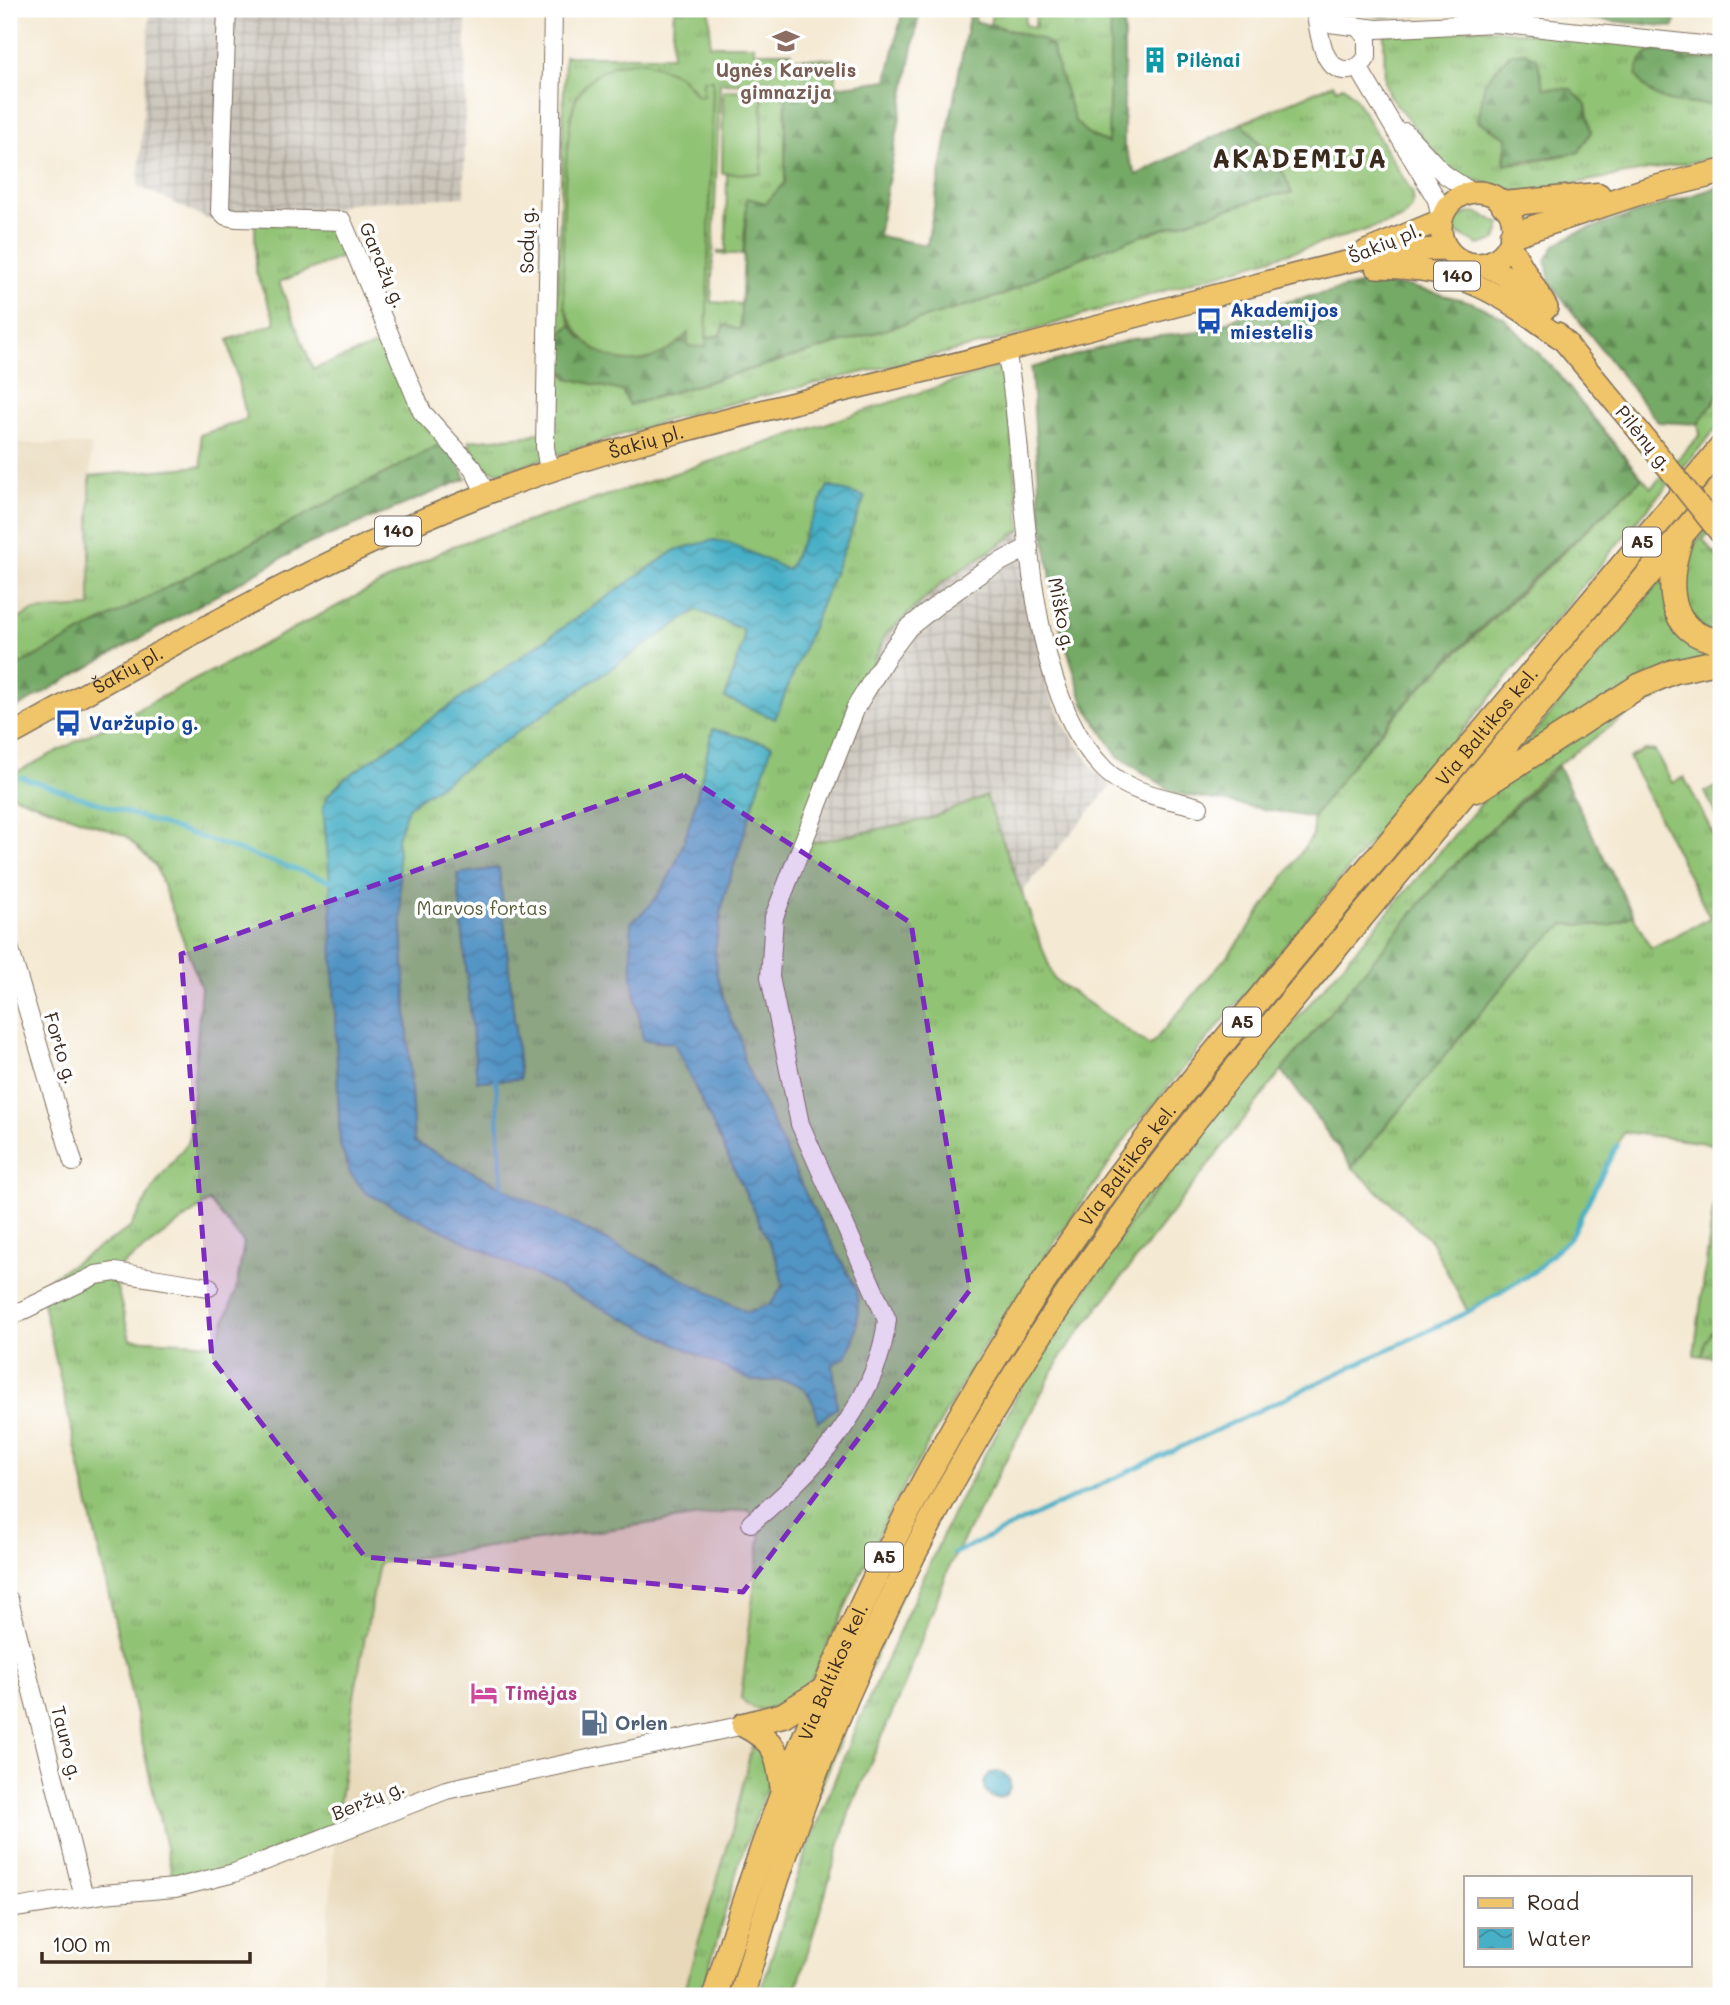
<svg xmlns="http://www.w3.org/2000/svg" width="1730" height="2005" viewBox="0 0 1730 2005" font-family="Mali,sans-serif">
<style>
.built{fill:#e8d9ba}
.industrial{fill:url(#industrial-grid)}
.grass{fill:url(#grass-tufts);stroke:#667649;stroke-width:2;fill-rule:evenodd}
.forest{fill:url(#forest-firs);stroke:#586a42;stroke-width:2}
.garden{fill:url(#garden-furrows);stroke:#667649;stroke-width:2}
.pitch{fill:#91c374;stroke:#667649;stroke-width:2}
.water{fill:url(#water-waves);stroke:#416c72;stroke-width:2}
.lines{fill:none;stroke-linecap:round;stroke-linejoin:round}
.stream{stroke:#47afc6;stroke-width:4.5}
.minor-casing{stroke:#7c6d5d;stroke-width:20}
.major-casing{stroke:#7c6d5d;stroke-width:24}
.highway-casing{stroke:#7c6d5d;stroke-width:27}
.minor{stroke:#fff;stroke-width:18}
.major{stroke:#f0c469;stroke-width:21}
.highway{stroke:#f0c469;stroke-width:24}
.major-bridge-casing{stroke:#7c6d5d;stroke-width:24;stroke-linecap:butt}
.major-bridge{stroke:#f0c469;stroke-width:21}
.marked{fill:#7b2cbf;fill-opacity:0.2;stroke:#7b2cbf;stroke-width:5;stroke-dasharray:14 9;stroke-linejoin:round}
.labels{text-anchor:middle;stroke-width:7;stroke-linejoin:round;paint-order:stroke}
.shield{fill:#fff;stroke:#766a62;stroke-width:2}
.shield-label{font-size:18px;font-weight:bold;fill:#3b2a1e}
.culture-label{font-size:19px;font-weight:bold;fill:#0d838f;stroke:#fff;text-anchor:start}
.education-label{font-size:19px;font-weight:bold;fill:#785e54;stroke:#fff}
.street-label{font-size:19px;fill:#3b2a1e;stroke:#fff}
.transit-label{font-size:19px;font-weight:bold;fill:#164399;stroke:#fff;text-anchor:start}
.park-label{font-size:19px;fill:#59603c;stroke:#fff}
.hotel-label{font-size:19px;font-weight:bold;fill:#b23c85;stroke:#fff;text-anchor:start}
.service-label{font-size:19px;font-weight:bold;fill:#4e5e75;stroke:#fff;text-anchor:start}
.district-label{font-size:26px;font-weight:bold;letter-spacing:2px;fill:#3b2a1e;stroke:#fff}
</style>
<defs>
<pattern id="industrial-grid" width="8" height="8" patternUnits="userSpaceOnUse" patternTransform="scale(1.75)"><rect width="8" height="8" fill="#c9c3b8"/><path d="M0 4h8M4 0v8" fill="none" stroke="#a49f95"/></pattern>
<pattern id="grass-tufts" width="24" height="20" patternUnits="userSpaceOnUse" patternTransform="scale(1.75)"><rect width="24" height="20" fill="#91c374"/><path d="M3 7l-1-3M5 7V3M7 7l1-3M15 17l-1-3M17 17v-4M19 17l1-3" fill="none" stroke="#789f5f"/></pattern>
<pattern id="forest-firs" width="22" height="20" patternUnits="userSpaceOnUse" patternTransform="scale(1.75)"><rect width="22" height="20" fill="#74a966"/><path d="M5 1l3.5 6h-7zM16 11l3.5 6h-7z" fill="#608a53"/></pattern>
<pattern id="garden-furrows" width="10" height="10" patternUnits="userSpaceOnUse" patternTransform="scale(1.75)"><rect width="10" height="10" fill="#91c374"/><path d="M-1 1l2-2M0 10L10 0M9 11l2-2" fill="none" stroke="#789f5f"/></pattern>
<pattern id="water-waves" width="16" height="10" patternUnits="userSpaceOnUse" patternTransform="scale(1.75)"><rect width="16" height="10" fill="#47afc6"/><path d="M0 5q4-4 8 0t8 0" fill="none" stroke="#3c8fa0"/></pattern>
</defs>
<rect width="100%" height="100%" fill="#fff"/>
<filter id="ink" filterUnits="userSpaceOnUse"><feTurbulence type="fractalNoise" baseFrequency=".0143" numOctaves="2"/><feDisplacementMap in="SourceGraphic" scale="14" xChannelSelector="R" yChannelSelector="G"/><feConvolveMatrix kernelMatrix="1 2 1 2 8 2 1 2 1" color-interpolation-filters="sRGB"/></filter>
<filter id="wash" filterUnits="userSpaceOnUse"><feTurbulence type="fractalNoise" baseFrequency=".00686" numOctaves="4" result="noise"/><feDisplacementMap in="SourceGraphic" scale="28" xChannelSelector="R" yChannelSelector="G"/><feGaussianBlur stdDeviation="1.57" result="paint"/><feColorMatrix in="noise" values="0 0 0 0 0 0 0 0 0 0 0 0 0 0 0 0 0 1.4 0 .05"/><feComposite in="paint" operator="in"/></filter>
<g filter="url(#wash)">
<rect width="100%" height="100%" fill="#f4e9d3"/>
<path class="built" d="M 9,443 L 91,445 L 90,607 L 33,611 L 9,624 Z
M 748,1509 L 762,1522 L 741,1698 L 761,1711 L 731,1835 L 682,1996 L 323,1996 L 335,1836 L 354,1696 L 379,1563 Z"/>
<path class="industrial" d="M 150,9 L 452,9 L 466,19 L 464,197 L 346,203 L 313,224 L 212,221 L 138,186 Z
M 1021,530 L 1025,567 L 1047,686 L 1063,723 L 1091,765 L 1111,786 L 1022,892 L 986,796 L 928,819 L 800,846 L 885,635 L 944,581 Z"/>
<path class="grass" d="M 674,9 L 710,10 L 710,45 L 754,45 L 754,52 L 791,52 L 792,58 L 834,59 L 836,87 L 794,83 L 786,88 L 785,182 L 766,204 L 747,198 L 743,254 L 718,254 L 718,251 L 726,251 L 727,173 L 761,174 L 763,84 L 720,83 L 711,302 L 742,304 L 740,330 L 706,338 L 713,81 L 703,97 L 698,97 L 689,84 L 596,75 L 577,97 L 571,114 L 565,307 L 571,325 L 556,337 L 565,56 L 672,56 Z
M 1004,9 L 1026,9 L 1025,25 L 1035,27 L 1036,9 L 1111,11 L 1109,143 L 1087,134 L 1075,121 L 1040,39 L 990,24 L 992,13 L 1003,14 Z
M 1348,9 L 1486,9 L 1381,17 Z
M 1501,9 L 1581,9 L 1580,18 Z
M 1480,28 L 1721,53 L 1721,61 L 1685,59 L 1666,52 L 1696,103 L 1721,105 L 1721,157 L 1521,193 L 1479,181 L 1456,179 L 1389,95 L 1385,83 L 1384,34 ZM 1510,54 L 1537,59 L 1543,88 L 1579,152 L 1528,163 L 1504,164 L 1507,137 L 1478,121 L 1485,83 Z
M 1333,84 L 1337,89 L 1343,86 L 1353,95 L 1413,194 L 1412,208 L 1402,219 L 1004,339 L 695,412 L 501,472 C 480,470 474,461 469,441 L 528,436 L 555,427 L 557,365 L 568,378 L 622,391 L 630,405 L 1006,294 C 1085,247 1181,225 1268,196 L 1292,193 L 1281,168 L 1242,123 Z
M 1467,213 L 1478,213 L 1501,224 L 1496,240 L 1479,245 L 1454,232 L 1457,220 Z
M 255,223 L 313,224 L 343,235 L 347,255 L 279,282 L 313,369 L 385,342 L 443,443 L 9,670 L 9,624 L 33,611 L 90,607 L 90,476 L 202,466 L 200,435 L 247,419 L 228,340 L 276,323 L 256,272 Z
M 1004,365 L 1021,530 L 944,581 L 885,635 L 802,845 L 928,819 L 986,796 L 1054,979 L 1150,1046 L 1240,941 L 1313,835 L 1313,818 L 1341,777 L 1421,687 L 1642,478 L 1651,488 L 1700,435 L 1698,424 L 1721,391 L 1721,423 L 1619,542 L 1129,1134 L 983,1347 L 889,1513 L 808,1687 C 790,1703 760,1722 741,1698 L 762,1522 L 748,1509 L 379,1563 L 354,1696 L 335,1836 L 175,1888 L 39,1285 L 130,1228 L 158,1180 L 189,1141 L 201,988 L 156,866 L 126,836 L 9,794 L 9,776 L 453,546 ZM 209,1201 L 244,1243 L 236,1290 L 216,1344 L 130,1339 L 113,1272 Z
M 1721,461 L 1721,473 L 1575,647 L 971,1430 L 733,1996 L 726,1996 L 742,1940 L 895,1562 L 991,1383 L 1058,1282 L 1213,1070 Z
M 1721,508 L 1721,519 L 1703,540 L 1721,561 L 1721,634 L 1702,629 L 1680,598 L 1684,559 Z
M 1663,578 L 1721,650 L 1521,749 Z
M 1721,666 L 1721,675 L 1686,683 L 1631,712 L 1549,771 L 1445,874 L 1282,1070 L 1061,1356 L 950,1565 L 906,1681 L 850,1810 L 797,1988 L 804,1996 L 759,1996 L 800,1868 L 850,1741 L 954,1510 L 1024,1383 L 1126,1229 L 1257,1065 L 1492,791 L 1628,701 Z
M 1645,750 L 1655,751 L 1672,783 L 1684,777 L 1721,849 L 1721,1145 L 1624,1132 L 1571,1236 L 1535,1271 L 1468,1312 L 1431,1241 L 1352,1167 L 1531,952 L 1565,924 L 1610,926 L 1633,915 L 1651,948 L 1710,918 L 1629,758 Z
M 1721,785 L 1721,826 L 1705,792 Z
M 1719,1165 L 1721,1166 L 1721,1321 L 1705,1342 L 1702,1356 L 1694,1355 Z
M 754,1737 L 773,1765 L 769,1783 L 740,1860 L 701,1996 L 682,1996 L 731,1835 Z"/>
<path class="forest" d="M 903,9 L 920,9 L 878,236 L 927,245 L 970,12 L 976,13 L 975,21 L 1040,39 L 1051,45 L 1075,121 L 1087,134 L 1108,143 L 1111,11 L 1107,9 L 1120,9 L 1124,17 L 1124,146 L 1136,175 L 1242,123 L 1281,168 L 1292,193 L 1268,196 C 1181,225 1085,247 1006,294 L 629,405 L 622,391 L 568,378 L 557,365 L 556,337 L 571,325 L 582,339 L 679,343 L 689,332 L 706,346 L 706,338 L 719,336 L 725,325 L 740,330 L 747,198 L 766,203 L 785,182 L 786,88 L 793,83 L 836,87 L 887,80 Z
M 1581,9 L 1676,9 L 1674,27 L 1580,18 Z
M 1525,52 L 1537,59 L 1544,88 L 1571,89 L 1586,104 L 1591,132 L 1579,152 L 1504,164 L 1507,137 L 1478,121 L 1485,82 L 1510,54 Z
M 1650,52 L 1666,52 L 1685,59 L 1721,61 L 1721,105 C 1684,102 1657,110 1636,75 L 1641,59 Z
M 1721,186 L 1721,391 L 1698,424 L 1658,422 L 1550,283 L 1546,260 L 1555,245 L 1576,233 Z
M 1363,284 L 1407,286 L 1471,302 L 1503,317 L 1552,367 L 1642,478 C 1531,583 1398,692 1313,818 L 1175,793 L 1118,756 L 1084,704 L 1056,612 L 1041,515 L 1031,368 L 1132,339 L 1191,333 L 1226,323 L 1251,310 Z
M 443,443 L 458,460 L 466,479 L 304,546 L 9,712 L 9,670 Z
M 1558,766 L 1633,915 L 1610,926 L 1565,924 L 1531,952 L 1352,1167 L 1282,1070 L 1445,874 Z"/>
<path class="garden" d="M 1721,1321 L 1721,1359 L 1702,1356 L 1705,1342 Z"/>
<path class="pitch" d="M 644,61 L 679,75 L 698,97 L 703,96 L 703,80 L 713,80 L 706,347 L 688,346 L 688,333 C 645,380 586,365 565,307 C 561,270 563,126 577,97 C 590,71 617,62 644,61 Z
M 723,90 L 762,91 L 761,174 L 722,173 Z"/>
<path class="water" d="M 828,486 L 865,497 L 775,719 L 725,698 L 743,642 L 743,630 L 697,610 L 409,806 L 397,838 L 414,1142 L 747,1312 L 771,1304 L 783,1285 L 777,1259 L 674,1043 L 643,1040 L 632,976 L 631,922 C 685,887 697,788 713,729 L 772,745 L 724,898 L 715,949 L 717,975 L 730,1018 L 740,1036 L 744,1062 L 810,1203 L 857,1290 L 858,1315 L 854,1339 L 846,1357 L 833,1364 L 837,1407 L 818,1422 C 812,1379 790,1379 752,1381 L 366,1193 L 350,1173 L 340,1145 L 330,881 L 323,807 L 328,795 L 344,779 L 675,550 L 714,540 L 730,543 L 788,570 Z
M 499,868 L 520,1079 L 477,1081 L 457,874 Z
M984 1785a13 13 0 1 1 26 0a13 13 0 1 1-26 0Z"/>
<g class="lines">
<path class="stream" d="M 21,777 L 330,881
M 496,1080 L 502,1186
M 953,1554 L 1468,1312 L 1535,1271 L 1571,1236 L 1617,1145"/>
</g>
</g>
<g filter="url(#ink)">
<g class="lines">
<g class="minor-casing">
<path id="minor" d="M 227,9 L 220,210 L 226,216 L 236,218 L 342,221 L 422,412 L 473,468 L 486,494
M 1311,9 L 1329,23 L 1377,29 L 1495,23 L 1721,47
M 1315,12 C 1320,31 1321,73 1349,70 C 1357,69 1363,64 1367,57 L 1367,36 L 1356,26
M 1358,67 L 1437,200 L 1441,220
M 1405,132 L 1444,174 L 1471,192
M 1006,351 C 1030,468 1017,683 1105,770 C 1128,793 1169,799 1199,807
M 549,471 L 545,447 L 553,9
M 9,947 L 73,1162
M 9,1317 L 96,1275 L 115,1272 L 209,1287
M 751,1523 C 814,1472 877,1404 887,1320 L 800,1124 L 770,977 L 774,917 L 856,707 L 887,656 L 908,628 L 942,601 L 985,570 L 1029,547
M 9,1600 L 84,1897
M 9,1909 L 103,1894 L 175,1888 L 234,1873 L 446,1790 L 744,1725"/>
</g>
<g class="major-casing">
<g id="major">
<circle cx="1477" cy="228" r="36"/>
<path d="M 1509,244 L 1547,308"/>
<path d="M 1366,251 L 1441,220"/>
<path d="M 1482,264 L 1504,275 L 1536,309"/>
<path d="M 1376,267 C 1465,268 1497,292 1567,343"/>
<path d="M 1557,333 L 1639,431"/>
<path id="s1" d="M 9,736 C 165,650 321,557 488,493 C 668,425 858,391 1043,341 C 1115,322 1187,303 1259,284 C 1320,268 1384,249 1447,249"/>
</g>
</g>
<g class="highway-casing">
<g id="highway">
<path d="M 1503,204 L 1598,195"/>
<path d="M 1512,235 L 1647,190 L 1721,172"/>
<path d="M 1680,541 C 1667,581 1665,636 1721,641"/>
<path d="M 1477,790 L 1639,686 L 1675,671 L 1721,661"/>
<path d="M 744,1725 L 783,1715 L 825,1689"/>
<path d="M 744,1725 C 778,1743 777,1753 783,1790"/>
<path id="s2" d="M 715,1996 C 794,1726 913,1468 1074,1237 C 1160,1115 1258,1000 1354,885 C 1476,739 1598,593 1721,448"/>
<path d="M 742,1996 C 811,1735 945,1462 1103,1243 C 1182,1131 1270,1026 1358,921 C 1478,776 1600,632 1721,488"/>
</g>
</g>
<use href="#minor" class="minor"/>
<use href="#major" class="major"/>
<use href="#highway" class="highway"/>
<g class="major-bridge-casing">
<path id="major-bridge" d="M 1639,431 L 1721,534"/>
</g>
<use href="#major-bridge" class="major-bridge"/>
</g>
</g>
<path class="marked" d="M 684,775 L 911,923 L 970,1290 L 743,1592 L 365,1557 L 212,1359 L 181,954 Z"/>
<defs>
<g id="school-bare" transform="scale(2.1)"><path d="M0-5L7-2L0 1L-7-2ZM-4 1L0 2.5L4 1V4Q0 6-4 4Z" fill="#8d6e63" stroke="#fff" stroke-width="2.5" paint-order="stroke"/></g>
<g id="building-bare" transform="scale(2.1)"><path d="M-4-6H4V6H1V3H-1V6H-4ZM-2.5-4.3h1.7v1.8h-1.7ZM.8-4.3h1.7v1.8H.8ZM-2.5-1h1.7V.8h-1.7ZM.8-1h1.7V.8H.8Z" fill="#0f9aa8" stroke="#fff" stroke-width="2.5" paint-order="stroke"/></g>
<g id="bus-bare" transform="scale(2.1)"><path d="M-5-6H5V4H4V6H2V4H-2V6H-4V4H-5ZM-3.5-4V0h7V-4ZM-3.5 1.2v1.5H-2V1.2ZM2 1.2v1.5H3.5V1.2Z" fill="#1a4fb4" stroke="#fff" stroke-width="2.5" paint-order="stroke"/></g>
<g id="hotel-bare" transform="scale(2.1)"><path d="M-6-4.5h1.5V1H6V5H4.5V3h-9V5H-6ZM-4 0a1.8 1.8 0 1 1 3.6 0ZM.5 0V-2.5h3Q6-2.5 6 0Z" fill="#d1479c" stroke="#fff" stroke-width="2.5" paint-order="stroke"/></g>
<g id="fuel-bare" transform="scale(2.1)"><path d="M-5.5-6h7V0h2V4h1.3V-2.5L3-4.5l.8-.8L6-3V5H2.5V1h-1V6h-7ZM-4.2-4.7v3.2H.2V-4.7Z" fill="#5c6f8a" stroke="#fff" stroke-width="2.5" paint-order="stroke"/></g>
</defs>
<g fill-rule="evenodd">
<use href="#school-bare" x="786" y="41"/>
<use href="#building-bare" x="1155" y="60"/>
<use href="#bus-bare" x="1209" y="321"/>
<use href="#bus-bare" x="68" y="723"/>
<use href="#hotel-bare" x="484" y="1693"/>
<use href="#fuel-bare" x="594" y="1723"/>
</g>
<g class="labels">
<g class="shield">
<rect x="1434" y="261.5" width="46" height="29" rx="5"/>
<rect x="375" y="516.5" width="46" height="29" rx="5"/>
<rect x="1623" y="527.5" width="38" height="29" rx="5"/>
<rect x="1223" y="1007.5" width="38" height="29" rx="5"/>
<rect x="865" y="1542.5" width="38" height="29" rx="5"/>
</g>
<g class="shield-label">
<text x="1457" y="282">140</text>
<text x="398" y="537">140</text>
<text x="1642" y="548">A5</text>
<text x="1242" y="1028">A5</text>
<text x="884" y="1563">A5</text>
</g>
<g class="culture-label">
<text x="1176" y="67">Pilėnai</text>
</g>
<g class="education-label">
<text x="786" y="77">Ugnės Karvelis<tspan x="786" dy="22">gimnazija</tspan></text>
</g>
<g class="street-label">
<text transform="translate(527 240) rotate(-89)" y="7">Sodų g.</text>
<text transform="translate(1385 243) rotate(-22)" y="7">Šakių pl.</text>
<text transform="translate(383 265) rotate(67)" y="7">Garažų g.</text>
<text transform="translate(1644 438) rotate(51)" y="7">Pilėnų g.</text>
<text dy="7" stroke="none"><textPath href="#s1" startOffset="704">Šakių pl.</textPath></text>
<text transform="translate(1062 614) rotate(79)" y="7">Miško g.</text>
<text dy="7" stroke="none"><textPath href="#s1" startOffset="136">Šakių pl.</textPath></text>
<text dy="7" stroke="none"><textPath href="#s2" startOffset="1500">Via Baltikos kel.</textPath></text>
<text transform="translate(61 1048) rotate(73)" y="7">Forto g.</text>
<text dy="7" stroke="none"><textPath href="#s2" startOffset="933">Via Baltikos kel.</textPath></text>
<text dy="7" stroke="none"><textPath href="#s2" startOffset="345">Via Baltikos kel.</textPath></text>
<text transform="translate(67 1743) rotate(76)" y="7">Tauro g.</text>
<text transform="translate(368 1800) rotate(-22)" y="7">Beržų g.</text>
</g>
<g class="transit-label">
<text x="1230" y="317">Akademijos<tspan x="1230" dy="22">miestelis</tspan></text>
<text x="89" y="730">Varžupio g.</text>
</g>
<g class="park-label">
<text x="482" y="915">Marvos fortas</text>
</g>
<g class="hotel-label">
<text x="505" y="1700">Timėjas</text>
</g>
<g class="service-label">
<text x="615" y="1730">Orlen</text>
</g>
<g class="district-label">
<text x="1300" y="168">AKADEMIJA</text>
</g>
</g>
<rect width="1730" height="2005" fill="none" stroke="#fff" stroke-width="35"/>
<rect x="1464" y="1876" width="228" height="91" fill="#ffffff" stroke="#b1aaa5" stroke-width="2"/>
<rect x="1478" y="1898" width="35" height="10" fill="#f0c469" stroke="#b1aaa5" stroke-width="2"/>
<text x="1527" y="1910" font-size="21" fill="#3b2a1e">Road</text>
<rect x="1478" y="1928" width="35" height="21" fill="url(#water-waves)" stroke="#b1aaa5" stroke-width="2"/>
<text x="1527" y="1946" font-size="21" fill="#3b2a1e">Water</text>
<path d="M42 1952v10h208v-10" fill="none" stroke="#3b2a1e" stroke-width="3.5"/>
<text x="52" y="1952" font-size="21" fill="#3b2a1e" stroke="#ffffff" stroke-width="5" paint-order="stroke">100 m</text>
</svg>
